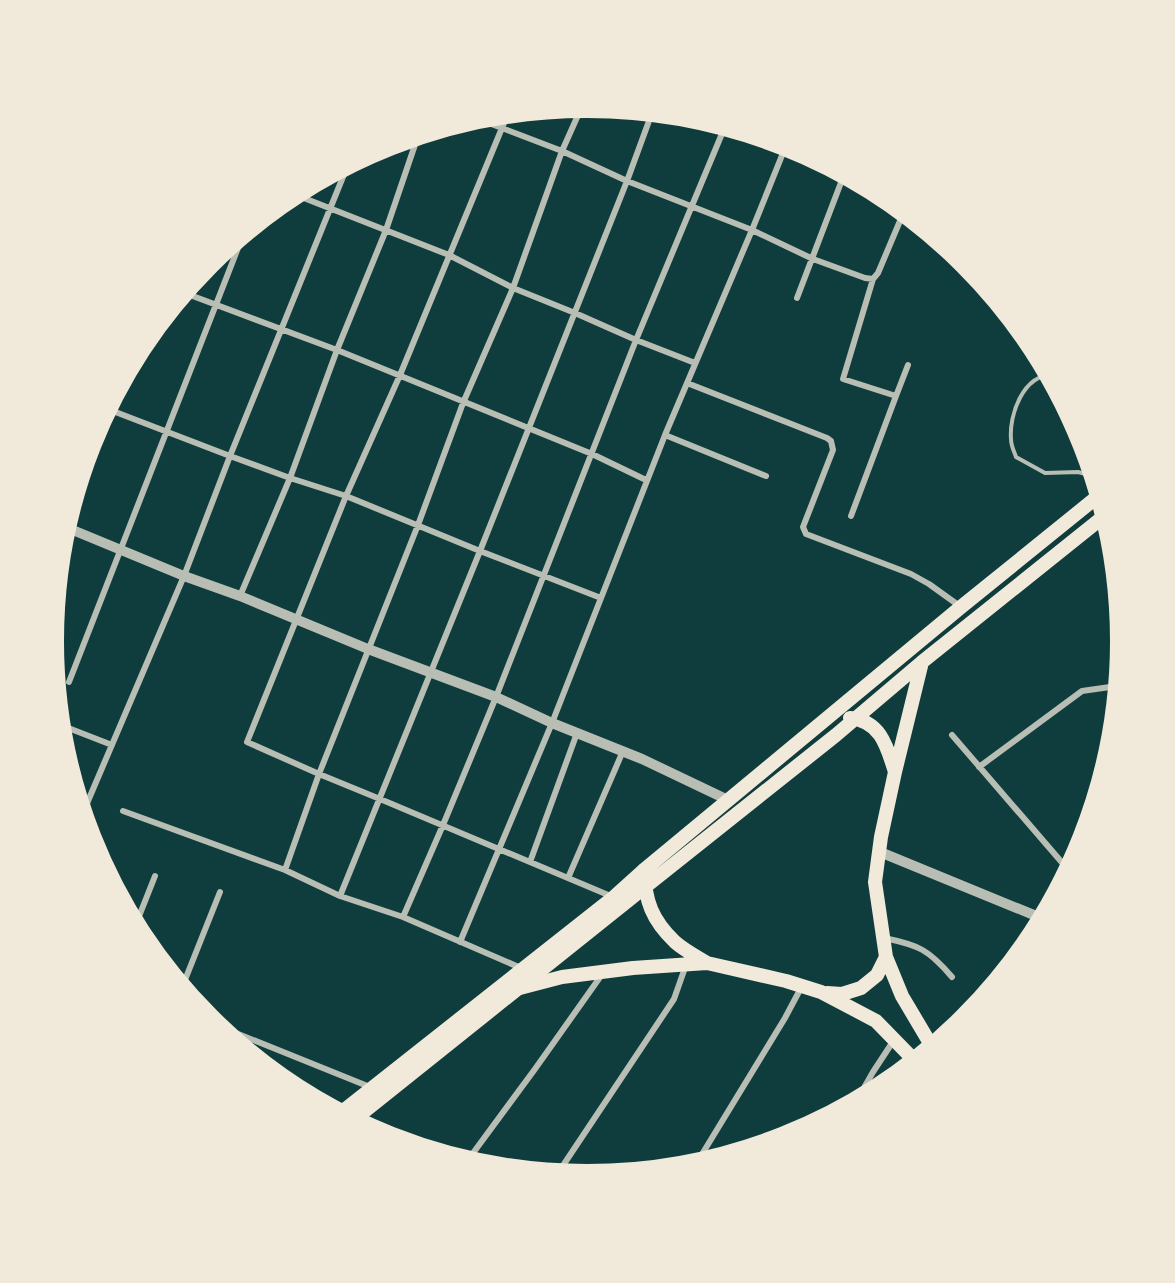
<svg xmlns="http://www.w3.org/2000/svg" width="1175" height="1283" viewBox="0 0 1175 1283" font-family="'PT Serif',serif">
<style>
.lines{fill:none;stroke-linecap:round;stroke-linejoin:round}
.service{stroke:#b8beb3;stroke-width:4}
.minor{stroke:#b8beb3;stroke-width:6}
.tertiary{stroke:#b8beb3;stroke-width:10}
.primary{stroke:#f1e9da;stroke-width:14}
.trunk{stroke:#f1e9da;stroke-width:14}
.rim{fill:none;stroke:#f1e9da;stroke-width:8}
</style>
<rect width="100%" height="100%" fill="#0f3d3e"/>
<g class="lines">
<path class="service" d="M 1052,375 C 1023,375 1009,415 1011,439 C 1011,446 1014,451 1016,457 L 1045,473 L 1078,472 L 1097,477"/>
<path class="minor" d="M 509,111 L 400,375 L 346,496 L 247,742 L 319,774 L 380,799 L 613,897
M 473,117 L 562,151 L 627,181 L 752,230 L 813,259 L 865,278 L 873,279
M 291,193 L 449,255 L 513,288 L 575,313 L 636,340 L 695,363
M 182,292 L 337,350 L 592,454 L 646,480
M 797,298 L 845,172
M 687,383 L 827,438 L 831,441 L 833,450 L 803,527 L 806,534 L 911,574 L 929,584 L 961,607
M 896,396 L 908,365
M 105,408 L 230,456 L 290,478 L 346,496 L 480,551 L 601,598
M 665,435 L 766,476
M 85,453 L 97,424
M 851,516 L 896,396 L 843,379 L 873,279 L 878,273 L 905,209
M 240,596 L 290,478 L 337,350 L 386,230 L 419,133
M 69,682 L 245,230
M 58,724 L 112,745
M 952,735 L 1071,873
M 979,767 L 1082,691 L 1110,687 L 1122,677
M 75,796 L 88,801
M 123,811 L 285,870 L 340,896 L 403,917 L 521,968
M 82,819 L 88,801 L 184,576 L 230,456 L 349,162
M 530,862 L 577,733
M 285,870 L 319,774 L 418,525 L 463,403 L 513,288 L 562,151 L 583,104
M 568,878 L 623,751
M 340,896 L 480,551 L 627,181 L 653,110
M 403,917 L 443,825 L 496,697 L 636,340 L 726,124
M 134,929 L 155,876
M 884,938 C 919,945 929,950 952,977
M 460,942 L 552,723 L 665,435 L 752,230 L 787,143
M 181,990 L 220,892
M 206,1021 L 370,1087
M 853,1107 L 873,1072 L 894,1040
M 465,1164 L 535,1069 L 603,973
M 693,1169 L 785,1018 L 802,986
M 556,1176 L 674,999 L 686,965"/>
<path class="tertiary" d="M 63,526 L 184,576 L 240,596 L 368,649 L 496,697 L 552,723 L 642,759 L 728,800
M 880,852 L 1046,920"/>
<path class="primary" d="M 338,1115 L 614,897 L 644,870
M 351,1122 L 645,887"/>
<path class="trunk" d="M 922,662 L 895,772 L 881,837 L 875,882 L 886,957 L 902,996 L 934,1050
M 850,718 C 881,721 887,747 895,772
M 645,887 L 836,735 L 922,662 L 1108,513
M 707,963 C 697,957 684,950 675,942 C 652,920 645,901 644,870 L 961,607 L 1102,493
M 516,989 L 562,977 L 633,968 L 707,963 L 786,981 L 821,992 L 876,1021 L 917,1063
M 827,993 L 842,994 L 861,988 L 877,975 L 886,957"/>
</g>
<path d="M0 0H1175V1283H0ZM60 641a527 527 0 1 1 1054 0a527 527 0 1 1-1054 0Z" fill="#f1e9da" fill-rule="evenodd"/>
<path class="rim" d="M60 641a527 527 0 1 1 1054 0a527 527 0 1 1-1054 0Z"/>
</svg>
